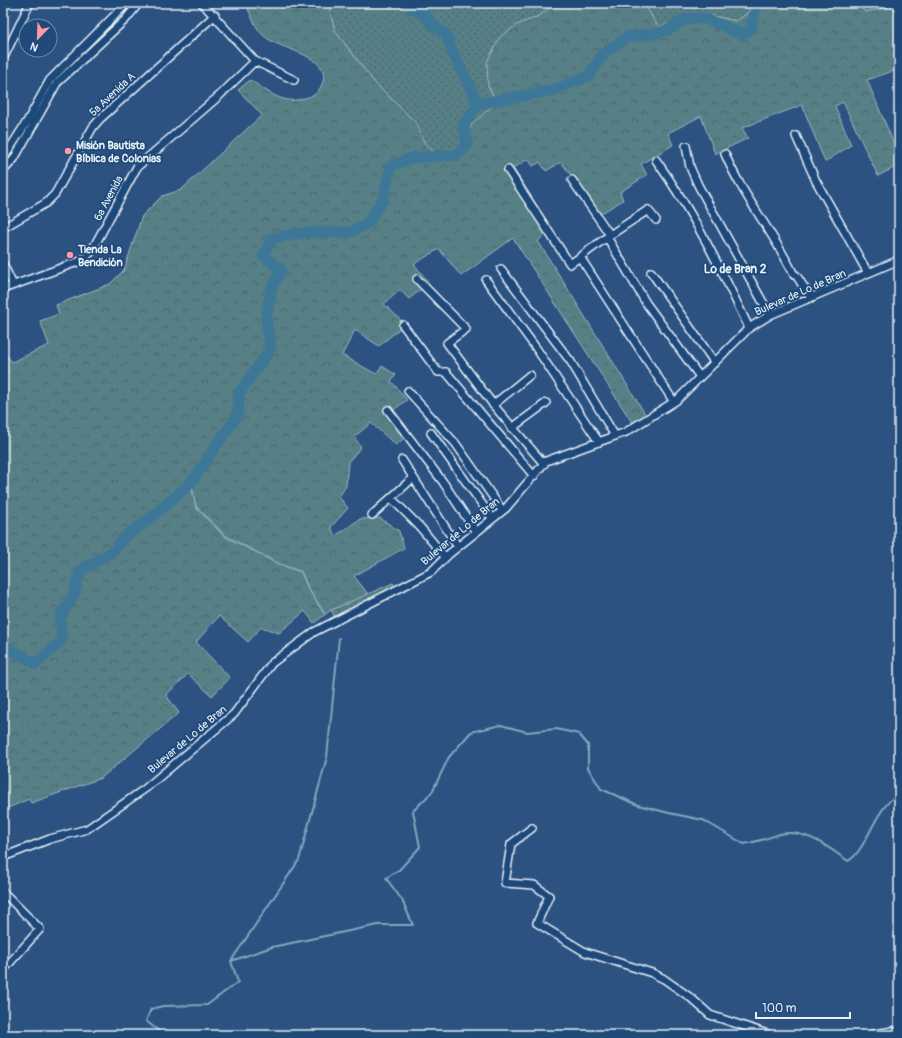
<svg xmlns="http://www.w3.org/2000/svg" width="902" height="1038" viewBox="0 0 902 1038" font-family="Pangolin,sans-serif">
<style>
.grass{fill:url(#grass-dots);stroke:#9fb8bf}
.forest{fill:url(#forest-crowns);stroke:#9fb8bf}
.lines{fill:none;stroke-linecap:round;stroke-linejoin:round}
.stream{stroke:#82a8be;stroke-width:2}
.river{stroke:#3e7798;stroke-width:11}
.minor-casing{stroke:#e8f1f8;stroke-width:10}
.minor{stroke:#1f4a7a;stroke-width:7}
.poi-dot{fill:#ff9aa2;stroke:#1f4a7a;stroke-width:1.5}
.labels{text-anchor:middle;stroke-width:4;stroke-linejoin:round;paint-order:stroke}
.street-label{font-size:11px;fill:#e8f1f8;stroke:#1f4a7a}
.poi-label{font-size:11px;font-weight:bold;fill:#e8f1f8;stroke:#1f4a7a;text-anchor:start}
.neighbourhood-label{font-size:12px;font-weight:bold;fill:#e8f1f8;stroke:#1f4a7a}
</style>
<defs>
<pattern id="grass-dots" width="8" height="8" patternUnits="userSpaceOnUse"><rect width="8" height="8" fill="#567f86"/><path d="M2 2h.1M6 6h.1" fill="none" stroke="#4f666b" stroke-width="1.8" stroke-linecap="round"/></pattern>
<pattern id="forest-crowns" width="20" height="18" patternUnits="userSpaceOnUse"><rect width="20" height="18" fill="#567f86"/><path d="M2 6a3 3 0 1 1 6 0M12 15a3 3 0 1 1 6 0" fill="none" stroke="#4f666b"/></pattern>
</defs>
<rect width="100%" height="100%" fill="#2c5282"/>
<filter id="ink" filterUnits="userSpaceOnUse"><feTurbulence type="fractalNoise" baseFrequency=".025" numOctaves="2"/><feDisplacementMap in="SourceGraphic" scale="8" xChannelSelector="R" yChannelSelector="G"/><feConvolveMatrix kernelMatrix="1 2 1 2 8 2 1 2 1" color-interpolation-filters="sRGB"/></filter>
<g filter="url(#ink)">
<path class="grass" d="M 328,3 L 557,3 L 539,16 L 517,25 L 488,86 L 497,102 L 466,138 L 459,152 L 441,159 L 424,142 L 416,123 L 375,83 L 335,31 Z
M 644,3 L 753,3 L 748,13 L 736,21 L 704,14 L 658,27 Z
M 857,3 L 890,3 L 888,8 L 865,12 Z
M 393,583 L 397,593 L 338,623 L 331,610 Z"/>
<path class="forest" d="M 256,3 L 328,3 L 335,31 L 375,83 L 416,123 L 424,142 L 441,159 L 459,152 L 472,124 L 497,102 L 488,86 L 487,62 L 500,37 L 517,25 L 539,16 L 557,3 L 644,3 L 658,27 L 704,14 L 736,21 L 748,13 L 753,3 L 857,3 L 865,12 L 887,8 L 890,3 L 899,3 L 899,69 L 867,80 L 899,156 L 899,165 L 878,176 L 843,102 L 835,106 L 851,145 L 825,162 L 802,105 L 742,128 L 748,138 L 715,154 L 701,116 L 668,133 L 673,145 L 641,164 L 647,175 L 620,192 L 623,200 L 600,214 L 561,162 L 546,171 L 540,162 L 533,166 L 528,159 L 513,168 L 552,229 L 538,241 L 647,417 L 633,424 L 513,238 L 461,276 L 439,249 L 414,264 L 429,283 L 409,299 L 400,290 L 384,304 L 405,324 L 379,346 L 355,330 L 342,355 L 376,374 L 382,366 L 396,375 L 391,381 L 407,400 L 392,411 L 410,433 L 396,445 L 371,423 L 354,437 L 361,447 L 348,462 L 346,486 L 339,497 L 348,508 L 331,527 L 335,536 L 360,519 L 380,518 L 399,531 L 404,548 L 354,576 L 368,594 L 331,610 L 314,623 L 305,611 L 279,633 L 261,627 L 248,642 L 219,616 L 196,642 L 230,678 L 212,696 L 188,674 L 166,695 L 179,713 L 101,778 L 31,803 L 29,799 L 3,810 L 3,351 L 12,362 L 49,345 L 40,321 L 59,314 L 56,305 L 110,284 L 124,270 L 142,216 L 162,196 L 181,190 L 262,115 L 238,90 L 250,80 C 268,91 283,106 305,98 C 311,96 314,96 318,91 C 342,58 285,51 268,39 C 257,32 253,20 248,9 Z"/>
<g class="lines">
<path class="stream" d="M 191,483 L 196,507 L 225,536 L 279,564 L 301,572 L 308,588 L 324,613
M 231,961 L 299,860 L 327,757 L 339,638
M 164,1035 L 146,1021 L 151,1009 L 163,1006 L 207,1005 L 238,982 L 231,961 L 272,947 L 378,925 L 413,925 L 402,900 L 386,878 L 399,870 L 420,847 L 413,811 L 432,792 L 449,757 L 471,732 L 501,725 L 527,732 L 556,729 L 579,734 L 588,745 L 588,768 L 601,789 L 638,805 L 669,813 L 703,820 L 744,844 C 757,842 768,838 780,834 C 805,828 829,848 848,861 C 866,852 874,809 899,793"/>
<path class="river" d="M 478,104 L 554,90 L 589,76 L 603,54 L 627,37 L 654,34 L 670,29 L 685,19 L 704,18 L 741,34 L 751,29 L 757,3
M 3,645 L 36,664 L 62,640 L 60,617 L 74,595 L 80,571 L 113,551 L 127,535 L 149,519 L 191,483 L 238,414 L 239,393 L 271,348 L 266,320 L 271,290 L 281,269 L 263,256 L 272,238 L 304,233 L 351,232 L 368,223 L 383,199 L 391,166 L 412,158 L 457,155 L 467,145 L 464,125 L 478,104 L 452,51 L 446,34 L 433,25 L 425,15 L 411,9 L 409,3"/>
<g class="minor-casing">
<path id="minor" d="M 202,3 L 255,61 L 294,80
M 3,59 L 30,3
M 796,136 L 816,181 L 868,273
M 686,146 L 690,167 L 698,185 L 770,315
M 725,154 C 743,197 774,233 794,275 L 796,275 L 811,298
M 3,159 L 28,120 L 50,80 L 127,3
M 656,160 C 693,212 722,271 749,328
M 508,170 L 570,264 L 580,257
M 3,171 L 14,159 L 57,83 L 126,19 L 139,3
M 572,180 L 610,235
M 656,220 L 648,210 L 607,237 L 646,303 L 700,377
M 3,228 L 46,203 L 55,194 L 93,127 L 100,119 L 215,15
M 607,237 L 580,257 L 674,402
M 3,264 L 13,285
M 501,269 L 571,362 L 615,436
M 651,272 L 715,363
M 417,279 L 466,329 L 447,343 L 495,407 L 544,464
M 486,280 L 536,348 L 599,442
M 3,289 L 83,260 L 91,252 L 137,167 L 219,96 L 255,61
M 403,325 L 438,372 L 446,372 L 534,476
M 408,391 L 456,444 L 502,510
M 493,405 L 530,375
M 388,410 L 443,482 L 476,532
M 512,428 L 546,403
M 431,433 L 492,518
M 402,460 L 458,547
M 391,498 L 420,527 L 445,557
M 372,515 L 413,478
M 532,828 L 511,844 L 505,883 L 534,885 L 549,896 L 537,923 L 585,952 L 652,973 L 664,979 L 691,998 L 710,1015 L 771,1035
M 3,857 L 50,839 L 87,829 L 146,788 L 234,714 L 272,663 L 314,632 L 431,572 L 449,554 L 506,508 L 546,461 L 626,432 L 677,400 L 749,328 L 770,315 L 899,260
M 3,892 L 40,929 L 6,967 L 3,964
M 869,1035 L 893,1031"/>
</g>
<use href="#minor" class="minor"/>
</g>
</g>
<g class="poi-dot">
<circle cx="68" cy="151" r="4"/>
<circle cx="70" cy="255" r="4"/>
</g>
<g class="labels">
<g class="street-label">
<text transform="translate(112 94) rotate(-43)" y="4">5a Avenida A</text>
<text transform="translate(108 198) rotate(-62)" y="4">6a Avenida</text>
<text transform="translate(800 292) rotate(-24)" y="4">Bulevar de Lo de Bran</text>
<text transform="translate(460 531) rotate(-40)" y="4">Bulevar de Lo de Bran</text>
<text transform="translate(187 739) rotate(-40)" y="4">Bulevar de Lo de Bran</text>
</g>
<g class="poi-label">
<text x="76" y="149">Misión Bautista<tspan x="76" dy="13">Bíblica de Colonias</tspan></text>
<text x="78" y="253">Tienda La<tspan x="78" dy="13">Bendición</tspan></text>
</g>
<g class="neighbourhood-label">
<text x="735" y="273">Lo de Bran 2</text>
</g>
</g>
<rect width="902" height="1038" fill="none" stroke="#1f4a7a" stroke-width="16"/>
<rect x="8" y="8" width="886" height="1022" fill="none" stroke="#e8f1f8" stroke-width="1.5" filter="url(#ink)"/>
<g transform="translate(38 38) rotate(203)"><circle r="19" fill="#1f4a7a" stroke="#6f8dac"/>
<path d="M0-3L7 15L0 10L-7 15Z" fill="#ff9aa2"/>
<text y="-6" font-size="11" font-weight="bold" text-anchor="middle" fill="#e8f1f8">N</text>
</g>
<path d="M756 1012v6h94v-6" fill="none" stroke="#e8f1f8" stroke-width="2"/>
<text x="762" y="1012" font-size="12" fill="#e8f1f8" stroke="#1f4a7a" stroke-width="3" paint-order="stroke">100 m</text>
</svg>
